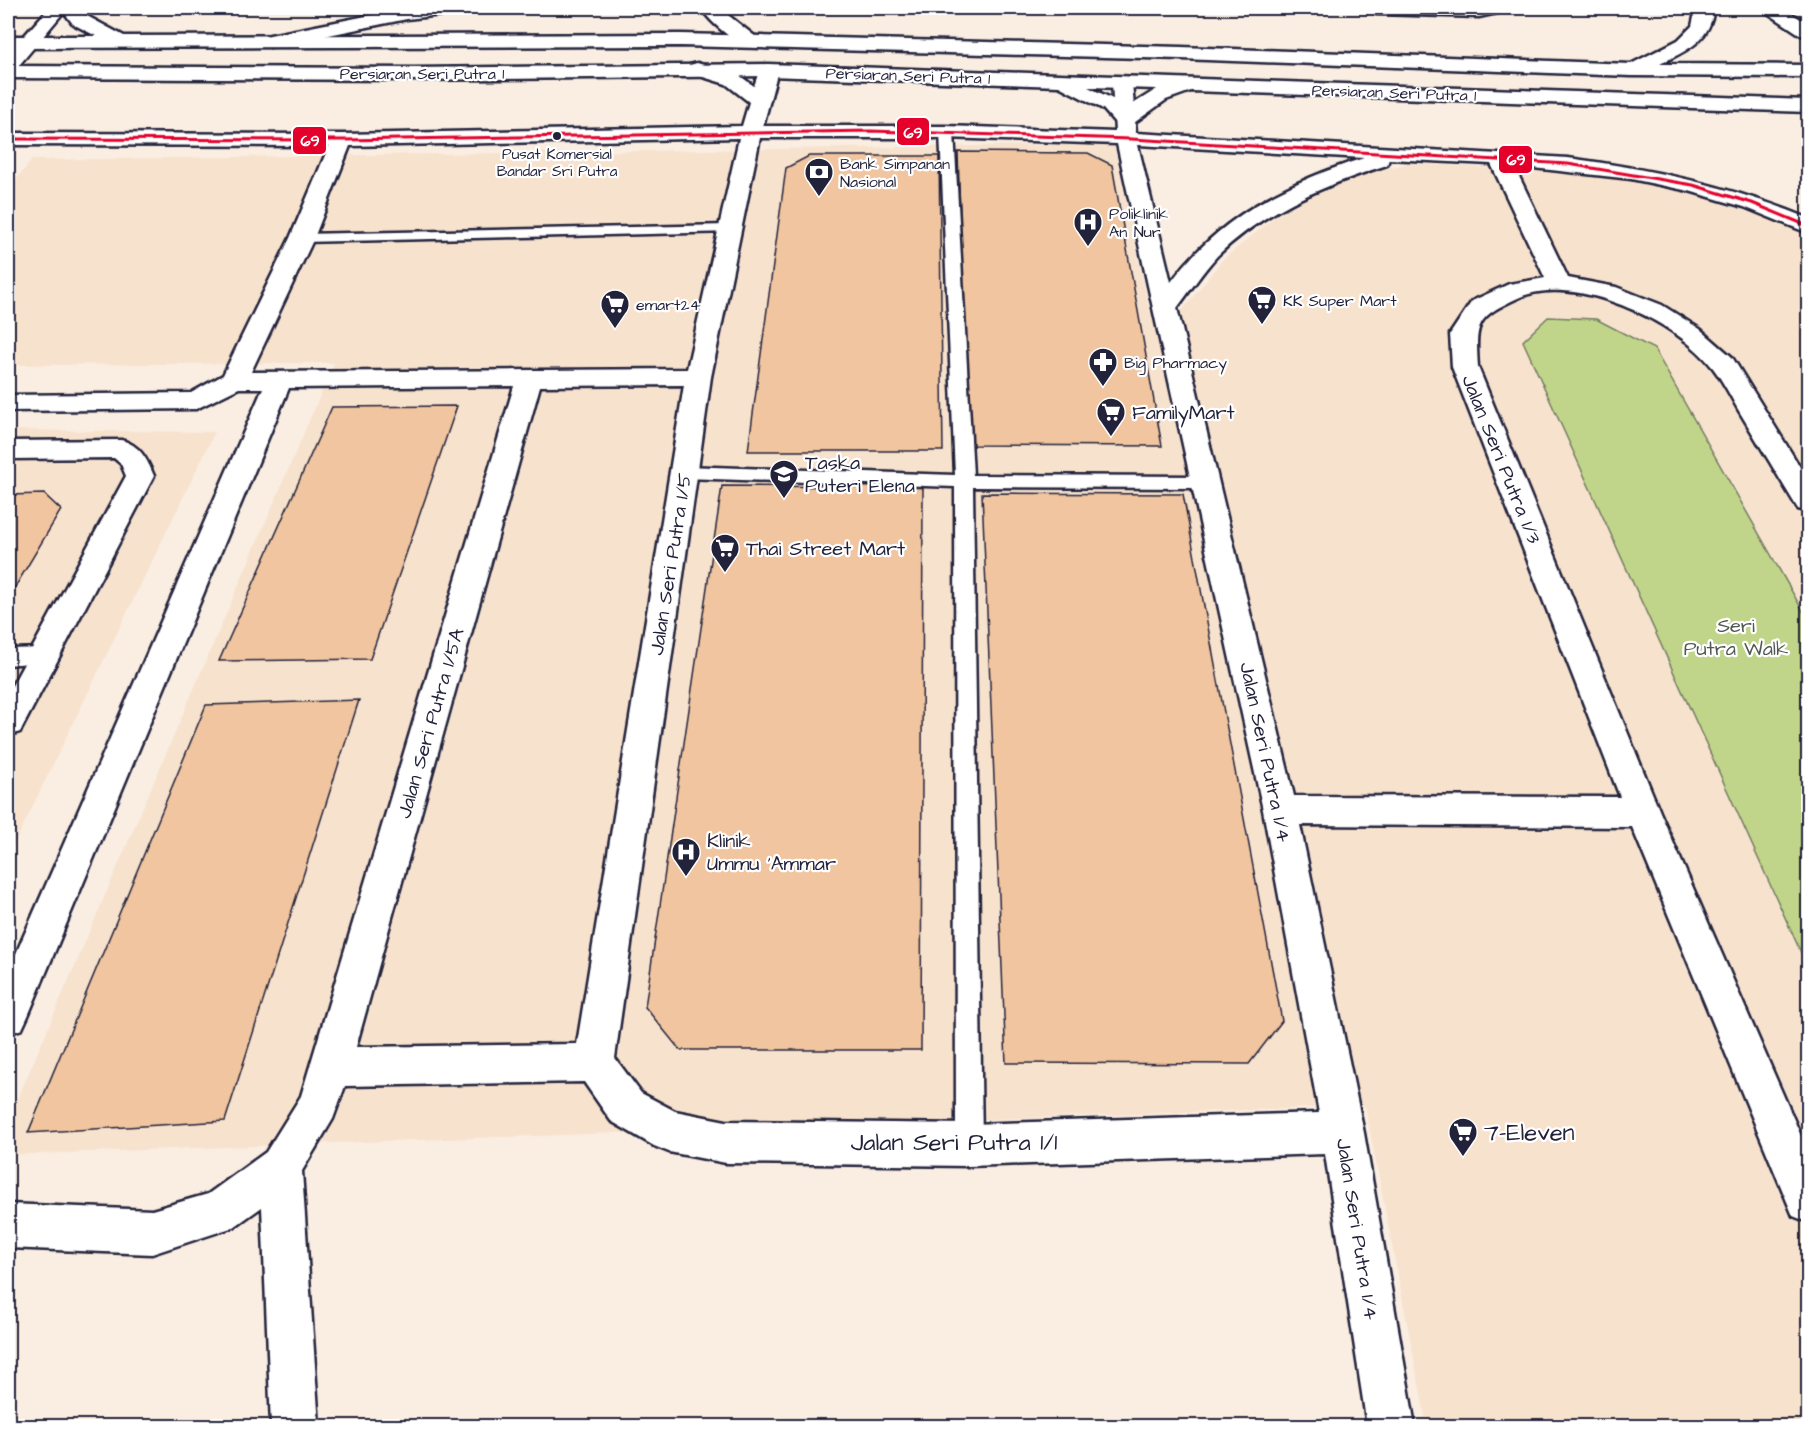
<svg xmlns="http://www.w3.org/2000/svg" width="1816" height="1434" viewBox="0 0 1816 1434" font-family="'Architects Daughter',sans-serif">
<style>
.built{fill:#f7e2ce}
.green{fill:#c1d58a;stroke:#727c62;stroke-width:1.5}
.building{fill:#f0c59f;stroke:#22223b;stroke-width:1.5}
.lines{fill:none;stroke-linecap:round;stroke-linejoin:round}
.lane-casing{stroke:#22223b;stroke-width:5}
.street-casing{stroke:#22223b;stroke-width:5}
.secondary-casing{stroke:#22223b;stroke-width:5}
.lane{fill:#fff;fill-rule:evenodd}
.street{fill:#fff;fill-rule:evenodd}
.secondary{fill:#fff;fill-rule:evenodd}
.bus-1-casing{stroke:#fff;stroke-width:6}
.bus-1{stroke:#e4002b;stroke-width:3}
.bus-dot{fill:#22223b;stroke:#fff;stroke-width:2}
.labels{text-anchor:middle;stroke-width:4.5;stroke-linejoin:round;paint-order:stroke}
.far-bus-label{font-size:15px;fill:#22223b;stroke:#fff}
.far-street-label{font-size:16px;fill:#22223b;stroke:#fff}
.far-poi-label{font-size:16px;fill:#22223b;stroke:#fff;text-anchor:start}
.poi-label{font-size:20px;fill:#22223b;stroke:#fff;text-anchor:start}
.street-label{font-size:20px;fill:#22223b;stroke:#fff}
.park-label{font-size:20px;fill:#525853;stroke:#fff}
.near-poi-label{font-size:24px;fill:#22223b;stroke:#fff;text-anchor:start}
.near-street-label{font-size:24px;fill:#22223b;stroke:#fff}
.line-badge{stroke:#fff;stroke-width:2}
.badge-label{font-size:16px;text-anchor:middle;font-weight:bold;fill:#fff}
</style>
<rect width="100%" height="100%" fill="#faeee2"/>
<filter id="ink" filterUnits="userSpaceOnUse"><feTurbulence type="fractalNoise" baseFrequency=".0167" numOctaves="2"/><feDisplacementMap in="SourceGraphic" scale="12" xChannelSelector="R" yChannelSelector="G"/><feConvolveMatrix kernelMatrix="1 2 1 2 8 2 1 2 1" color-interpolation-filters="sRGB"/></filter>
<g filter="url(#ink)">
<path class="built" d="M 1114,144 L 1150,313 L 1183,310 L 1222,260 L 1276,216 L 1342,180 L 1409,163 L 1617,176 L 1690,193 L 1771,219 L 1808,237 L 1808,1426 L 1427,1426 L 1365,1106 L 8,1155 L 8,1121 L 334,363 L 8,365 L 8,189 L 32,160 Z
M 8,430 L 215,432 L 8,857 Z"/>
<path class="green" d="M 1548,317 L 1596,319 L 1654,349 L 1808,620 L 1808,968 L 1523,341 Z"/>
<path class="building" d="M 958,152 L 1088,153 L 1112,165 L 1162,446 L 967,445 Z
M 809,156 L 939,156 L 943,451 L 748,451 L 786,168 Z
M 457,406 L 370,659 L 219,661 L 332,407 Z
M 722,486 L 923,487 L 921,1050 L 680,1050 L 645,1007 Z
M 982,493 L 1183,494 L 1282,1021 L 1249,1064 L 1006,1063 Z
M 44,494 L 61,510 L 8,599 L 8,495 Z
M 359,700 L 225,1121 L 28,1133 L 206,705 Z"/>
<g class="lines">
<g class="lane-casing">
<path id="lane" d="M 947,128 L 954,132 L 973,475 L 1205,476 L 1214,482 L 1205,488 L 973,487 L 982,1145 L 978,1154 L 969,1158 L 960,1154 L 956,1145 L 955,487 L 684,478 L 675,472 L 684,466 L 955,475 L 940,132 Z
M 729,225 L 734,226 L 736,229 L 734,232 L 302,242 L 295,238 L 302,234 Z
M 44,648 L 51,651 L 54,656 L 51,661 L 8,665 L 8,649 Z"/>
</g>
<g class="street-casing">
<path id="street" d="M 49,8 L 67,8 L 15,70 L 8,72 L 8,54 Z
M 407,8 L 459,8 L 450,14 L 407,19 L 270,47 L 260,41 L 270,35 Z
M 701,8 L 719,8 L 761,41 L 751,47 C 733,42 711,23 701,8 Z
M 1367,8 L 1504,8 L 1502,12 L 1479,17 L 1376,14 Z
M 697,63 L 740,76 L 754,86 L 761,66 L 775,66 L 778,70 L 763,126 L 945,126 L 1115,132 L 1112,82 L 1115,78 L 1129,78 L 1132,82 L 1136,133 L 1568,158 C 1652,169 1730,186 1808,218 L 1808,233 L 1744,207 L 1689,191 L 1631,179 L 1514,166 L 1568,278 L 1616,287 L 1662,305 L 1700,329 L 1732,357 L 1808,480 L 1808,512 L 1798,509 C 1778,476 1759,444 1739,411 C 1731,397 1723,381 1713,368 C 1678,322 1575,272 1518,298 C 1477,317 1475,322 1478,367 L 1660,812 L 1808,1152 L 1808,1222 L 1793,1216 L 1632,827 L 1300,825 L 1364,1133 L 1415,1426 L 1367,1426 L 1325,1154 L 969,1166 L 726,1163 L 669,1152 L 654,1146 L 611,1121 L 584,1082 L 345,1086 L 333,1119 L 302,1171 L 319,1426 L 271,1426 L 262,1207 L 234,1227 L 152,1254 L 8,1248 L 8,1204 L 152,1210 L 208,1194 L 266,1152 L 301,1096 L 514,386 L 289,388 L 28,1016 L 22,1029 L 8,1034 L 8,972 L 263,388 L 239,388 L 196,409 L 8,411 L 8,395 L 191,393 L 223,375 L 290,238 L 329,146 L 8,145 L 8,133 L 344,134 L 742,126 L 749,102 L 726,84 L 690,73 L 687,69 L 690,65 ZM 739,138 L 687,369 L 251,372 L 314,238 L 350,146 ZM 760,138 L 945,138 L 1117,144 L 1263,810 L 1319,1113 L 969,1124 L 726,1121 L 675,1111 L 641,1093 L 615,1058 L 711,377 ZM 1138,145 L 1364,158 C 1288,182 1220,216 1171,282 ZM 1389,159 L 1491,164 L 1545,278 L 1509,284 L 1472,301 L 1450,334 L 1452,367 L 1620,797 L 1294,796 L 1177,308 C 1190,291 1202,272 1217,256 C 1264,210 1325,185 1387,165 ZM 684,385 L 577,1044 L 356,1047 L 540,386 Z
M 121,440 C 140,445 147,459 154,476 L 20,732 L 8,736 L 8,693 L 126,476 L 121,464 L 114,458 L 8,459 L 8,441 Z"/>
</g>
<g class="secondary-casing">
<path id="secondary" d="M 61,8 L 79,8 L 87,16 L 124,36 L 681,34 L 1181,47 L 1631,64 L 1678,40 L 1692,26 L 1696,8 L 1714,8 C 1710,42 1687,50 1660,64 L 1808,65 L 1808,77 L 1631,76 L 1181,59 L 681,46 L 8,48 L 8,36 L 96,36 L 73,24 Z
M 1760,8 L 1781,8 L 1808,23 L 1808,37 L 1801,35 Z
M 768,64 L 1808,100 L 1808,112 L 1191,91 L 1166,100 L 1131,125 L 1124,127 L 1117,125 L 1103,109 L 1059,86 L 768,76 L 414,80 L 8,78 L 8,66 L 414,68 ZM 1088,87 L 1157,89 L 1125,109 L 1117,101 Z"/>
</g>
<use href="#lane" class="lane"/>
<use href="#street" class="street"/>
<use href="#secondary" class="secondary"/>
<g class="bus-1-casing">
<path id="bus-1" d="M 8,139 L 344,140 L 870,131 L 1131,139 L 1568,164 L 1693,185 L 1752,203 L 1808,226"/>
</g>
<use href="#bus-1" class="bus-1"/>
</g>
</g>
<defs>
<g id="bank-pin" transform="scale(1.5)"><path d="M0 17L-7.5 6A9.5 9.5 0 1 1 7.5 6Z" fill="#22223b" stroke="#fff"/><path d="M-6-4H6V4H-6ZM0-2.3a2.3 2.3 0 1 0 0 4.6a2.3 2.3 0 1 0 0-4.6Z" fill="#fff"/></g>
<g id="hospital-pin" transform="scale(1.5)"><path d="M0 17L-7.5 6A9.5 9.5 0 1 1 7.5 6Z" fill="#22223b" stroke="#fff"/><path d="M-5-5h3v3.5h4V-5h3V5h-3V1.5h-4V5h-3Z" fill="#fff"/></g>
<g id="supermarket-pin" transform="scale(1.5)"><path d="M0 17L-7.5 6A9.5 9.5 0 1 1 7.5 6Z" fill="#22223b" stroke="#fff"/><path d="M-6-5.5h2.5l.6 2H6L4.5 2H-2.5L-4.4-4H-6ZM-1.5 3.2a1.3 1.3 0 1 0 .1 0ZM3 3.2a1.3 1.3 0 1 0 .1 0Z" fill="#fff"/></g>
<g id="pharmacy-pin" transform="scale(1.5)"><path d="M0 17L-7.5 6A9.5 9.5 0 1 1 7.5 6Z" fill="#22223b" stroke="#fff"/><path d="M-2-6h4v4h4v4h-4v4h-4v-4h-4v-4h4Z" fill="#fff"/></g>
<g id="school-pin" transform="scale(1.5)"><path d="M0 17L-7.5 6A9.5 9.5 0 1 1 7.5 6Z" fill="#22223b" stroke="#fff"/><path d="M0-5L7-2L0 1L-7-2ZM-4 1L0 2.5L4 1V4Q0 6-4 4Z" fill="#fff"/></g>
</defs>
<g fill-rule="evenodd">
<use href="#bank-pin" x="819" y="172"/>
<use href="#hospital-pin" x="1088" y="222"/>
<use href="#supermarket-pin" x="1262" y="300"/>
<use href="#supermarket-pin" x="615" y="304"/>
<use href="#pharmacy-pin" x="1103" y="362"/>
<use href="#supermarket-pin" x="1111" y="412"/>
<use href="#school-pin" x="784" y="474"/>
<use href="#supermarket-pin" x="725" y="548"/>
<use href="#hospital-pin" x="686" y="852"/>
<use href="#supermarket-pin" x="1463" y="1132"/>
</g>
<circle class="bus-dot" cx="557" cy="136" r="5"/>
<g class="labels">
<g class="far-bus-label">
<text x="557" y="159">Pusat Komersial<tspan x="557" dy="17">Bandar Sri Putra</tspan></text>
</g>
<g class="far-street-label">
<text x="422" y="79">Persiaran Seri Putra 1</text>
<text transform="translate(908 75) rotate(2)" y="6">Persiaran Seri Putra 1</text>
<text transform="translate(1394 92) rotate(2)" y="6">Persiaran Seri Putra 1</text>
</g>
<g class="far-poi-label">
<text x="840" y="169">Bank Simpanan<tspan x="840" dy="18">Nasional</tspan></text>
<text x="1109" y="219">Poliklinik<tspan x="1109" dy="18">An Nur</tspan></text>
<text x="1283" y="306">KK Super Mart</text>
<text x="636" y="310">emart24</text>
<text x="1124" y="368">Big Pharmacy</text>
</g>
<g class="poi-label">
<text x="1132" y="419">FamilyMart</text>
<text x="805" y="469">Taska<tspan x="805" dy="23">Puteri Elena</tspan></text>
<text x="746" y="555">Thai Street Mart</text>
<text x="707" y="847">Klinik<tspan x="707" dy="23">Ummu 'Ammar</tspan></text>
</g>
<g class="street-label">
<text transform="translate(1502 459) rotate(68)" y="7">Jalan Seri Putra 1/3</text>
<text transform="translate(670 564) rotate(-81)" y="7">Jalan Seri Putra 1/5</text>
<text transform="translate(430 723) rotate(-74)" y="7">Jalan Seri Putra 1/5A</text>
<text transform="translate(1266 752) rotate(78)" y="7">Jalan Seri Putra 1/4</text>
<text transform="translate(1358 1229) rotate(81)" y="7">Jalan Seri Putra 1/4</text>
</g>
<g class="park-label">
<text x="1736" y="632">Seri<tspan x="1736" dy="23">Putra Walk</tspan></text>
</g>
<g class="near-poi-label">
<text x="1484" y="1140">7-Eleven</text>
</g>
<g class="near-street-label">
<text x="954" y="1150">Jalan Seri Putra 1/1</text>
</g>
</g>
<g class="line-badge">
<rect x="896" y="117" width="34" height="29" rx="6" fill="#e4002b"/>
<rect x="292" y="126" width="35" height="29" rx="6" fill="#e4002b"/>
<rect x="1498" y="145" width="35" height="29" rx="6" fill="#e4002b"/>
</g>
<g class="badge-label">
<text x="913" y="138">69</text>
<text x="310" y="146">69</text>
<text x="1516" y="165">69</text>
</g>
<rect width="1816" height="1434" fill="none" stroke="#fff" stroke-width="30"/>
<rect x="15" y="15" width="1786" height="1404" fill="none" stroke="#22223b" stroke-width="2" filter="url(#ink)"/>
</svg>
